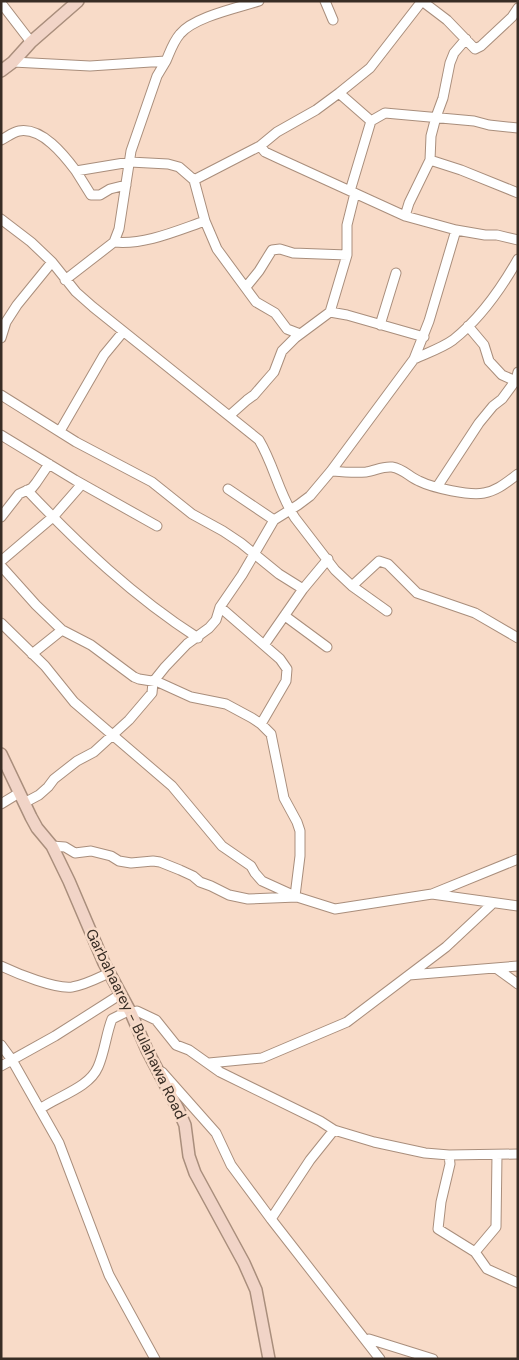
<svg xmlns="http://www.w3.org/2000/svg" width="519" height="1360" viewBox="0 0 519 1360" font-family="'DM Sans',sans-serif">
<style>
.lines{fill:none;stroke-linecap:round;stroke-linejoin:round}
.minor-casing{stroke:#a98e7c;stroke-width:11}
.secondary-casing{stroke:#a98e7c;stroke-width:14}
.minor{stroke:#fff;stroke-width:9}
.secondary{stroke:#f1d4c7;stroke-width:11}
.labels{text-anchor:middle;stroke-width:5;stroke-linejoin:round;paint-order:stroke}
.street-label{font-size:15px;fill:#382d25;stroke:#f8dbc8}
</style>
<rect width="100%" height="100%" fill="#f8dbc8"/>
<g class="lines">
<g class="minor-casing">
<path id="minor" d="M 325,1 L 333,20
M 422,1 L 447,20 L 475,49 L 481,46 L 512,17 L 518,8
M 1,3 L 31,42
M 13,62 L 90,66 L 166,61 C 170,52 173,42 180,34 C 194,17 237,8 259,1
M 339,93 L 371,121 L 385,113 L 474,121 L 489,125 L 518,128
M 1,140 C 7,137 13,132 19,131 C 42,127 64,155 76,171 L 130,162 L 168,164 L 179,167 L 194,180 L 260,146 L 277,132 L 316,110 L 339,93 L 370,68 L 422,1
M 260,146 L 265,152 L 280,159 L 405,216 L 456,230 L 485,235 L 497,235 L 518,240
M 430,160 L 461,170 L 518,193
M 76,171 L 91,195 L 100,195 L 110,189 L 126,185
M 194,180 L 205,221 L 217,249 L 256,302 L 275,313 L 287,329 L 300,334
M 350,191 L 371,121
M 405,216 L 409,203 L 430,160 L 431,136 L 436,117 L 443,98 L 450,63 L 454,53 L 466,39
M 1,219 L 31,242 L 52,262 L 76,292 L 93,307 L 259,440 C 274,465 279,494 295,518 L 335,570 L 352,586 L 387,611
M 114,242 C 145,245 176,231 205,221
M 65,280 L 114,242 L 119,229 L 131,151 L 157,76 L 166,61
M 246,287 L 259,271 L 272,250 L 280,249 L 293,253 L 347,255
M 330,312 L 347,255 L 347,225 L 355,193
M 380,325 L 396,273
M 468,326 L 484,345 L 489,361 L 502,375 L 518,382
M 1,338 L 6,322 L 17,305 L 52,262
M 414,359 C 427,353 442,348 453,340 C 480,319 501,289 518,259
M 1,395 L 76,442 L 152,482 L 192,514 L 223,531 L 241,543 L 279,574 L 303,589
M 229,416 L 247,400 L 254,395 L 267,380 L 274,372 L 282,351 L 295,338 L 330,312 L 347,315 L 424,337
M 60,431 L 104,355 L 123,332
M 1,435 L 75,480 L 157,526
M 331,471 C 343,472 354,473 366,472 C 375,471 382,466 392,467 C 404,469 409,477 419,481 C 433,488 470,496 484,493 C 497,491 507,482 518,474
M 437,487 L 479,423 L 493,406 L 502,399 L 516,380 L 518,372
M 228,489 L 274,520
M 27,490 C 79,545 134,597 198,638
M 1,517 L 19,494 L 32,488 L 36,483 L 49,464
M 1,561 L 54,516 L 82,484
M 1,566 L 36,605 L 62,630 L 91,645 L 134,677 L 139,679 L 158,682 L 191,697 L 226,704 L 252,718 L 261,724 L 271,734 L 284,798 L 297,822 L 300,831 L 300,856 L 295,896
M 352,586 L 379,561 L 388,564 L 417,593 L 475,613 L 518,638
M 220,607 L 280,659 L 287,669 L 286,681 L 261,724
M 285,616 L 327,647
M 1,623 L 45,666 L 74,702 L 172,786 L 222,846 L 251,866 L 255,873 L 262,881 L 295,896
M 264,645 L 303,589 L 328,559
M 32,654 L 62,630
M 24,803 L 39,795 L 48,787 L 54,779 L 77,761 L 94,752 L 129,720 L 152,693 L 153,682 L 165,667 L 187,644 L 209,628 L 216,620 L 220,607 L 242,575 L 274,520 L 298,505 L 310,496 L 331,471 L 414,359 L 429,321 L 456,230
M 1,804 L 19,793
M 52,846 L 65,847 L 75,853 L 91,851 L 111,856 L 119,861 L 131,863 L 153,861 L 160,862 L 180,870 L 193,876 L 200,882 L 211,886 L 229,895 L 248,899 L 297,897 L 335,909 L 432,894 L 518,859
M 432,894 L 518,906
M 1,966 C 18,974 55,989 72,987 C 85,985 98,978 109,973
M 496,968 L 518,984
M 409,975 L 518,966
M 131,1013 L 137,1011 L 156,1020 L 176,1045 L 189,1050 L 220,1072 L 320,1121 L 334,1130 L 374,1142 L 425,1153 L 449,1155 L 518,1154
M 1,1045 L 12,1060 L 59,1143 L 109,1275 L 155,1359
M 209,1063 L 262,1058 L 347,1022 L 446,947 L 492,904
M 1,1066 L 55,1036 L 121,994
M 162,1072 L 216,1133 L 231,1165 L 271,1219 L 380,1359
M 40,1109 C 58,1096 89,1088 98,1067 C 105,1051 106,1034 112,1019 L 130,1010
M 449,1155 L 450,1164 L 441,1202 L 438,1229 L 475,1252 L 487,1269 L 518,1283
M 271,1219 L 310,1160 L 334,1130
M 475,1252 L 496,1227 L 497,1155
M 366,1341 L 369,1339 L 433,1359"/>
</g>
<g class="secondary-casing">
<path id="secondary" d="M 1,71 L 13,62 L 31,42 L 78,1
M 1,754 L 31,817 L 37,828 L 52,846 L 69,881 L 104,963 L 131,1013 L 147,1050 L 178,1109 L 185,1125 L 189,1156 L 195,1173 L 244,1263 L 256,1290 L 269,1359"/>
</g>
<use href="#minor" class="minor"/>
<use href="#secondary" class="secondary"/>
</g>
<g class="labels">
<g class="street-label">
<text transform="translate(136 1024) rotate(64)" y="5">Garbahaarey - Bulahawa Road</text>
</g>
</g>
<rect width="519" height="1360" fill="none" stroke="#382d25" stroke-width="5"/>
</svg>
